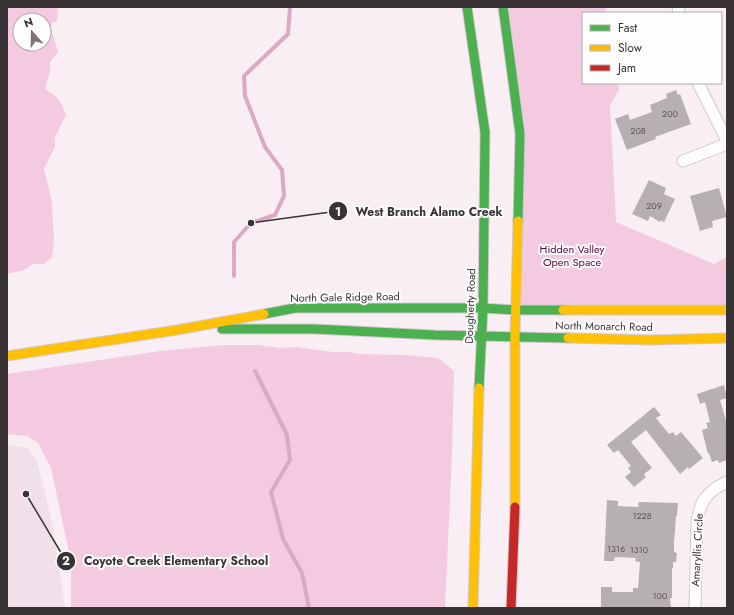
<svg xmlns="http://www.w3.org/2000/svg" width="734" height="615" viewBox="0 0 734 615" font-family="Jost,sans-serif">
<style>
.built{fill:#f1e0e9}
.green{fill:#f4cae1;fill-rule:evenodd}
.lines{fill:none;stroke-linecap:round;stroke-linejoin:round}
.stream{stroke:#daa9c4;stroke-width:4}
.building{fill:#b6afb3}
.street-casing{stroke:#d2cace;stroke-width:13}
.fast-casing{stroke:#d2cace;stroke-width:11}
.slow-casing{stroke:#d2cace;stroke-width:11}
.jam-casing{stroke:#d2cace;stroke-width:11}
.street{stroke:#fefcfd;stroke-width:11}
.fast{stroke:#4caf50;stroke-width:9}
.slow{stroke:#ffc107;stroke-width:9}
.jam{stroke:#c62828;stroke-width:9}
.labels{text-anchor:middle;stroke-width:4;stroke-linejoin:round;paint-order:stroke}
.number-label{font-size:9px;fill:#585255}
.park-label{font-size:11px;fill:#57073e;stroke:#fdfdfd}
.street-label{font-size:11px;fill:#393336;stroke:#fdfdfd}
.leader{fill:none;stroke:#393336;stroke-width:1.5}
.callout-dot{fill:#393336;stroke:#fdfdfd;stroke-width:1.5}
.mark-label{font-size:12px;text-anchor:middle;font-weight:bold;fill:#fff}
.callout-label{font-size:12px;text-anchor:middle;font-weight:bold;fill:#393336;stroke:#fdfdfd;stroke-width:4;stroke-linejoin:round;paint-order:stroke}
</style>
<rect width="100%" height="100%" fill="#f8eef3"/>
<path class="built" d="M 7,445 L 28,448 L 37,461 L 53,527 L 65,608 L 7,608 Z"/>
<path class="green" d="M 7,7 L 58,7 L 57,21 L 52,23 L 51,29 L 58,52 L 50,62 L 50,71 L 45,89 C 58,97 61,101 66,115 L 55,137 L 55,146 L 44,169 L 52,202 L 54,241 L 52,257 L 44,264 L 33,264 L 24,270 L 7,274 ZM 20,20 L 44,20 L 44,44 L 20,44 Z
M 503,7 L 605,7 L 606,13 L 583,13 L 583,83 L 618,83 L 619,90 L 610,105 L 616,222 L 714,264 L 727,257 L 727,310 L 516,310 L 520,134 Z
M 224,345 L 257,345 L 280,348 L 296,347 L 333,352 L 349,352 L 359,354 L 405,355 L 438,358 L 454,371 L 452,455 L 445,608 L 71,608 L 71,562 L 51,468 L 38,443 L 27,436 L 7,434 L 7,374 L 160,351 Z"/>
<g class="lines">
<path class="stream" d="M 234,276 L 234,242 L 251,223 L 275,215 L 284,196 L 282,170 L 265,147 L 245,96 L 244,76 L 288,34 L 290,7
M 255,371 L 287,435 L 290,460 L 271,492 L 283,539 L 302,573 L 309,608"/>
</g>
<path class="building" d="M 676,90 L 678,95 L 680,94 L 691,124 L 655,137 L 656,139 L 627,150 L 615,119 L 628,114 L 630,120 L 652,112 L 650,105 L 667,98 L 666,94 Z
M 649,180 L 666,188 L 664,194 L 675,199 L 664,222 L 661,220 L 660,222 L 650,216 L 648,221 L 632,214 Z
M 719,188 L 727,217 L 712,221 L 713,227 L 700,231 L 690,196 Z
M 724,385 L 727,398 L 720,400 L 727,424 L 727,460 L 719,463 L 718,460 L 712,462 L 709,453 L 708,454 L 702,430 L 708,428 L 706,423 L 710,422 L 705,402 L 700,404 L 697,394 Z
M 654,407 L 661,415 L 656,418 L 669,434 L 673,432 L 676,436 L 681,432 L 703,458 L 689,469 L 688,467 L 680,474 L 646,430 L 631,442 L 652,468 L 644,474 L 646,477 L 634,487 L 625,477 L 631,472 L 628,468 L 631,466 L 618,450 L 614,453 L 607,445 Z
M 607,500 L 618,501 L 618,506 L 638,507 L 639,502 L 678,503 L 677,516 L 676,516 L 674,543 L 674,552 L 677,553 L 676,562 L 673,562 L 673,568 L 672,568 L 672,598 L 670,598 L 671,608 L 601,608 L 601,587 L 612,587 L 612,592 L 633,592 L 633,588 L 638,588 L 640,562 L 635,561 L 636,558 L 615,557 L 614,561 L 604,561 Z"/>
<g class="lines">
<g class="street-casing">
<path id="street" d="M 678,7 L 679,13
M 698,83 L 727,141
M 683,161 L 727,144
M 695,608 L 697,522 C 700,501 707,491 727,482"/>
</g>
<g class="fast-casing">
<path id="fast" d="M 467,7 L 485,132 L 483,308 L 479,388
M 503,7 L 520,134 L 518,221
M 264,314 L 295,308 L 483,308 L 516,310 L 563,310
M 222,329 L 315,329 L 435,335 L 568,338"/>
</g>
<g class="slow-casing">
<path id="slow" d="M 563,310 L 727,310
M 568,338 L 651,340 L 727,338
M 7,356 L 177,330 L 264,314
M 515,507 L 515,336 L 518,221
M 473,608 L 479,388"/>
</g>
<g class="jam-casing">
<path id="jam" d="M 511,608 L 515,507"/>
</g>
<use href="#street" class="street"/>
<use href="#fast" class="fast"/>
<use href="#slow" class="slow"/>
<use href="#jam" class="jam"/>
</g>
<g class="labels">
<g class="number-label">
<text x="670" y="117">200</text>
<text x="638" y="134">208</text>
<text x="654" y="209">209</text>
<text x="642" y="519">1228</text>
<text x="616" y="552">1316</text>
<text x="639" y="553">1310</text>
<text x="660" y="599">100</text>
</g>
<g class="park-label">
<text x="572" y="253">Hidden Valley<tspan x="572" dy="13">Open Space</tspan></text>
</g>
<g class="street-label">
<text transform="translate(345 297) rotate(-1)" y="4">North Gale Ridge Road</text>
<text transform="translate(470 306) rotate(-88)" y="4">Dougherty Road</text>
<text transform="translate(604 326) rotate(1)" y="4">North Monarch Road</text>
<text transform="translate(697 550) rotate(-87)" y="4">Amaryllis Circle</text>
</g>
</g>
<path class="leader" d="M251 223L338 211M26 494L66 561"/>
<g class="callout-dot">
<circle cx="251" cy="223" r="4"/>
<circle cx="26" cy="494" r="4"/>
<circle cx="338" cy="211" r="10"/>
<circle cx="66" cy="561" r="10"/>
</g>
<g class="mark-label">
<text x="338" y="216">1</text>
<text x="66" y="565">2</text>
</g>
<g class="callout-label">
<text x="429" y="216">West Branch Alamo Creek</text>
<text x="176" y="565">Coyote Creek Elementary School</text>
</g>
<rect width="734" height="615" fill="none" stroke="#393336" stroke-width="16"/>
<rect x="582" y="12" width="140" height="72" fill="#fdfdfd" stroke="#afacad"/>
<rect x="590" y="25" width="20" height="6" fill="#4caf50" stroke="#afacad"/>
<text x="618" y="32" font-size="12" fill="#393336">Fast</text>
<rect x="590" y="45" width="20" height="6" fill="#ffc107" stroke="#afacad"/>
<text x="618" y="52" font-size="12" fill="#393336">Slow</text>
<rect x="590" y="65" width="20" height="6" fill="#c62828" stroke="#afacad"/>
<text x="618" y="72" font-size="12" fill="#393336">Jam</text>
<g transform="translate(32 32) rotate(340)"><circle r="19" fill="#fdfdfd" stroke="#afacad"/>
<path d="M0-3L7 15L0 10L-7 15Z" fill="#7c7478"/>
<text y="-6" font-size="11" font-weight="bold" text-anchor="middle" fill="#393336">N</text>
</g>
</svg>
